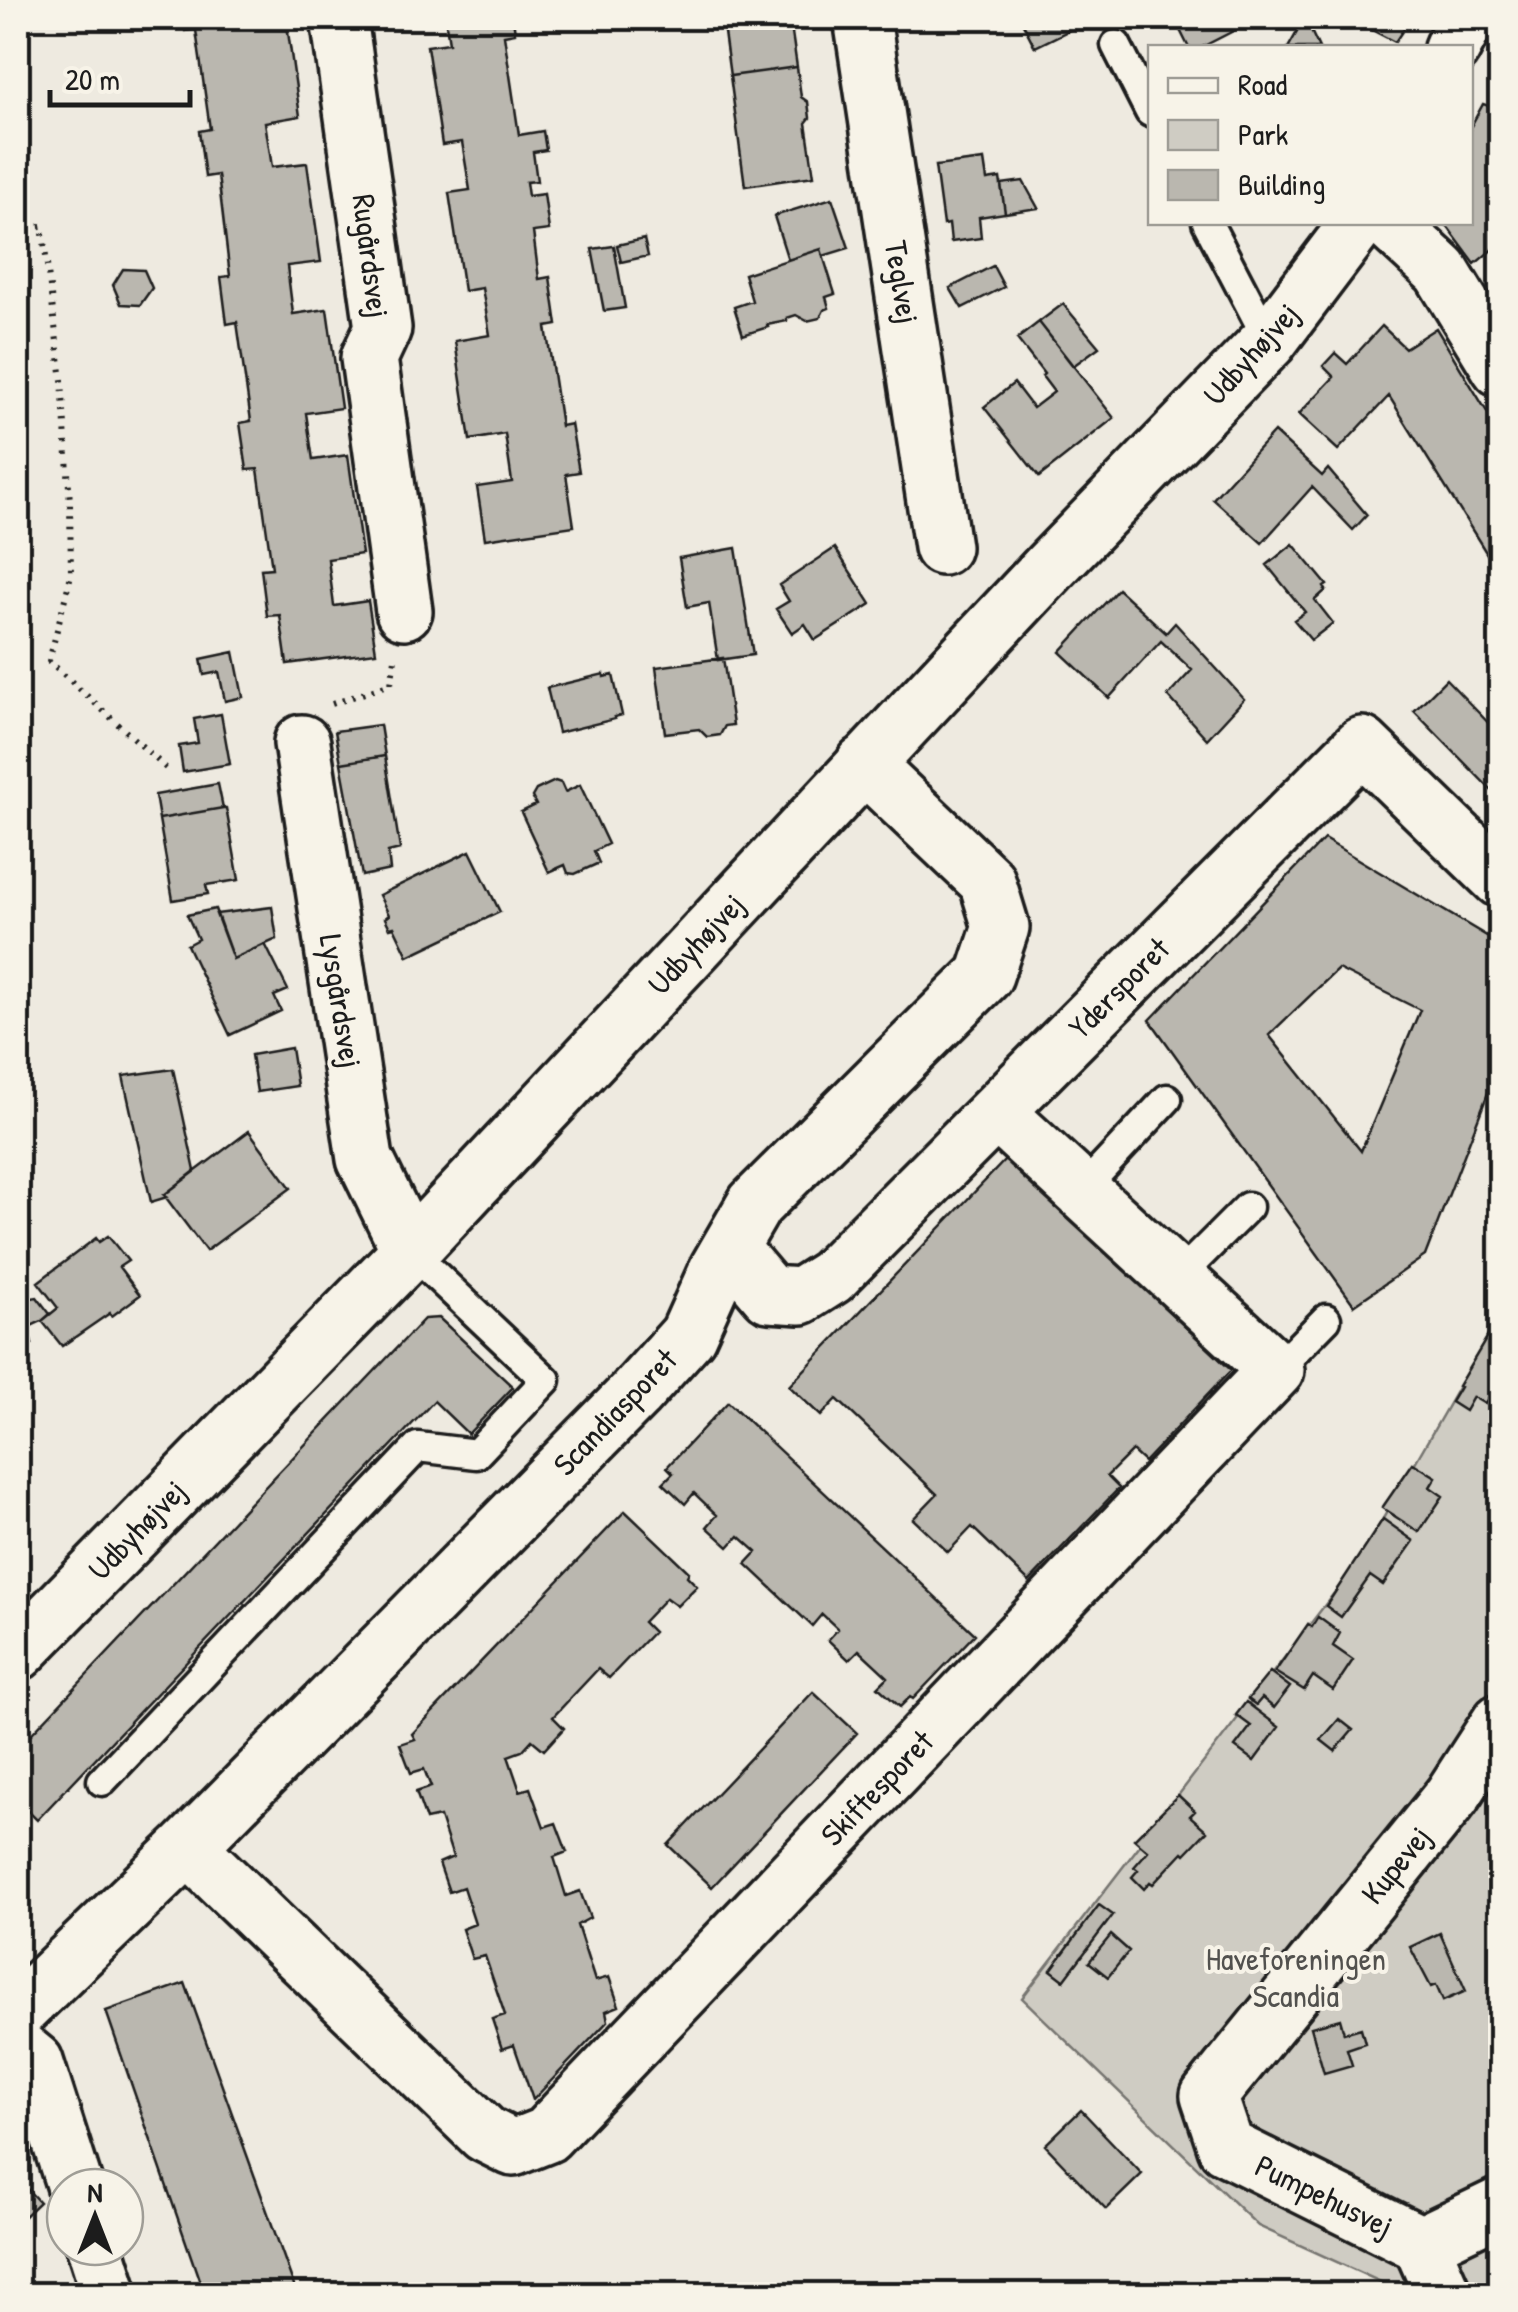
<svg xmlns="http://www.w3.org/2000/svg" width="1518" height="2312" viewBox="0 0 1518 2312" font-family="'Patrick Hand',sans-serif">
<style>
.green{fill:#cfccc3;stroke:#767470;stroke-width:2.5}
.building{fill:#bab7af;stroke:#1c1c1c;stroke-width:2.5;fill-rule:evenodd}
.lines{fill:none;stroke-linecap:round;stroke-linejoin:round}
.service-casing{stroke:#1c1c1c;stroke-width:35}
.minor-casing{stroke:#1c1c1c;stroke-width:62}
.tertiary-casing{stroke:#1c1c1c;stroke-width:62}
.path{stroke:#1c1c1c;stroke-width:6;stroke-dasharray:2.5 8;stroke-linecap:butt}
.service{stroke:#f7f3e8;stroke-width:28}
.minor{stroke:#f7f3e8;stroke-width:55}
.tertiary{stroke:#f7f3e8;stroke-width:55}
.labels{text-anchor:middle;stroke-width:8;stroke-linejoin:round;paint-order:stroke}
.street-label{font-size:32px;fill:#1c1c1c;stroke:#f7f3e8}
.park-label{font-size:32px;fill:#52514e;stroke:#f7f3e8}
</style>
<rect width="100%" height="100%" fill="#eeeae0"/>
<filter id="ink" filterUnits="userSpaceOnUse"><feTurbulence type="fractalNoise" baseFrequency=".01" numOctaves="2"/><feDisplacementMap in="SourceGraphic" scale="20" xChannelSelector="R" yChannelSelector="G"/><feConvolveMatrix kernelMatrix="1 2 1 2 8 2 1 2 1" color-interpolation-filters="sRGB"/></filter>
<g filter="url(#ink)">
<path class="green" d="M 1500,1315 L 1500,2294 L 1398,2294 L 1396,2289 L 1258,2226 L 1022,1998 L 1358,1562 Z"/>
<path class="building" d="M 183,18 L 250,18 L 251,23 L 286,18 L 300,116 L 265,122 L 272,167 L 307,163 L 321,262 L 287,266 L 293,314 L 327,309 L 341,408 L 306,413 L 313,460 L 348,455 L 362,554 L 328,559 L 334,606 L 368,601 L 376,652 L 287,664 L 280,615 L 267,616 L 261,569 L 272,568 L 258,469 L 247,470 L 240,423 L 251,421 L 237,322 L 227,324 L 221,277 L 230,276 L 218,175 L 205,177 L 199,131 L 210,129 L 196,30 L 185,31 Z
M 445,18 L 513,18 L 515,33 L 504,35 L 519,135 L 543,131 L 546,150 L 533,152 L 537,181 L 526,182 L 528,196 L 544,194 L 549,230 L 533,232 L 539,279 L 550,277 L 557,325 L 546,327 L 561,426 L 571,424 L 579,472 L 566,474 L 574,526 L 485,539 L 477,487 L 512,482 L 505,434 L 470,440 L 455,341 L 490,335 L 482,288 L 464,291 L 449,193 L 470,190 L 462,142 L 442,145 L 427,46 L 449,43 Z
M 722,18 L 796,18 L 796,24 L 792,33 L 797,67 L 730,76 Z
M 1020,18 L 1102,18 L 1085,26 L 1084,23 L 1035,47 Z
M 1174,18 L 1239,18 L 1243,26 L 1200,48 L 1189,48 Z
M 1305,18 L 1319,48 L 1288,48 Z
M 1366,18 L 1411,18 L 1395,42 L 1362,25 Z
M 797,67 L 801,97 L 808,102 L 810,118 L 806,123 L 814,176 L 745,186 L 730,76 Z
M 1500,84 L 1500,243 L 1475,264 L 1444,222 L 1470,222 L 1470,128 L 1483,104 L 1489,106 Z
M 984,160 L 987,180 L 1000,178 L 1005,213 L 979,217 L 981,238 L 951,242 L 949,224 L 943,225 L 935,166 Z
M 1023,181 L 1038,208 L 1005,213 L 1001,184 Z
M 832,198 L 849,248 L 823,256 L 821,249 L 788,260 L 774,216 Z
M 644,239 L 648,256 L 621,262 L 617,245 Z
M 614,246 L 625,308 L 604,311 L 592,249 Z
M 821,249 L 835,294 L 826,297 L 829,308 L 824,310 L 820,318 L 807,321 L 796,315 L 787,318 L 787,321 L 767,325 L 768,327 L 743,335 L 734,307 L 752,301 L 744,274 Z
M 993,266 L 1004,287 L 962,308 L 950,288 Z
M 123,269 L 144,270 L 152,288 L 140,305 L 121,304 L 113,285 Z
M 1063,304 L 1099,347 L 1073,366 L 1039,322 Z
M 1039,322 L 1114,418 L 1039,477 L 984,407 L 1014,383 L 1033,408 L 1054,392 L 1042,376 L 1044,374 L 1017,339 Z
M 1382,326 L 1405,348 L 1436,328 L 1500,433 L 1500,575 L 1389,396 L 1338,450 L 1299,414 L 1334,377 L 1323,366 L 1335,353 L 1347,364 Z
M 1274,432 L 1322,476 L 1328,469 L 1367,515 L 1353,530 L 1312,487 L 1262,543 L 1213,499 Z
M 1293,544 L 1327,585 L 1324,587 L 1326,590 L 1315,600 L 1333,623 L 1311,640 L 1294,620 L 1305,612 L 1267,565 Z
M 736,548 L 753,655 L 718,660 L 709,603 L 687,607 L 679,558 Z
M 835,548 L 871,604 L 815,640 L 805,624 L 792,633 L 776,609 L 789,601 L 779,585 Z
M 1118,589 L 1166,633 L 1175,623 L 1244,699 L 1207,739 L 1168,696 L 1192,670 L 1161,641 L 1109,698 L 1060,652 Z
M 18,630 L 24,678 L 18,678 Z
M 234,652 L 243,697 L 225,701 L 219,672 L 204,675 L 201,659 Z
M 723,658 L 733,725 L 725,726 L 720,735 L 707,737 L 699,729 L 665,733 L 656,667 Z
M 604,674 L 604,677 L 613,675 L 622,715 L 614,717 L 615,719 L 558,733 L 547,688 Z
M 1446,679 L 1500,735 L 1500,799 L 1414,711 Z
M 221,714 L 230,764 L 183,772 L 179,746 L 198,743 L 194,719 Z
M 380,725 L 385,756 L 341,763 L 335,731 Z
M 385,756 L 400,849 L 388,852 L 390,870 L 362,876 L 341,763 Z
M 555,781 L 561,783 L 565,792 L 580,785 L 608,844 L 594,851 L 599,863 L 575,874 L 568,873 L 565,865 L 549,872 L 521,812 L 536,805 L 532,797 L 536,790 Z
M 218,784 L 223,808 L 159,819 L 155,795 Z
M 223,808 L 226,808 L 239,880 L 206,885 L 208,894 L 173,900 L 159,819 Z
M 1324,839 L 1500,944 L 1500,1062 L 1425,1256 L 1354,1305 L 1150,1020 ZM 1338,969 L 1420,1010 L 1361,1151 L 1269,1035 Z
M 470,851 L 500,912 L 408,956 L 394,927 L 390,928 L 385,918 L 389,915 L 379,895 Z
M 272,907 L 277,939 L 233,959 L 216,914 Z
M 215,909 L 233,959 L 265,944 L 288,990 L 274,996 L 281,1011 L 230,1035 L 187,945 L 198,939 L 187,915 Z
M 291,1048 L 297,1086 L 257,1092 L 251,1055 Z
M 173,1069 L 195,1171 L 164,1195 L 167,1197 L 151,1202 L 123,1076 Z
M 249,1131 L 291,1188 L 206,1251 L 164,1195 Z
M 1007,1158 L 1231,1370 L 1144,1462 L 1132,1451 L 1107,1476 L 1119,1488 L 1029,1582 L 972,1527 L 948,1552 L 913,1519 L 937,1494 L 837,1399 L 821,1416 L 789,1386 Z
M 108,1236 L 128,1261 L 119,1267 L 140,1295 L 112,1316 L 110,1313 L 62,1346 L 42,1321 L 58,1308 L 38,1282 L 96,1238 L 99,1242 Z
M 37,1297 L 50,1314 L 42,1321 L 29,1327 L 21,1300 Z
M 20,1298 L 32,1344 L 18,1348 L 18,1299 Z
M 439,1318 L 513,1387 L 468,1434 L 434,1401 L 37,1820 L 18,1801 L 18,1748 L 424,1319 Z
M 1498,1319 L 1500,1321 L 1500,1380 L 1485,1404 L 1473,1397 L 1465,1411 L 1451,1402 L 1460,1387 L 1458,1386 Z
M 728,1402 L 975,1634 L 913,1699 L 910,1697 L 900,1707 L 878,1687 L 888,1677 L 859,1650 L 849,1660 L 828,1640 L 838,1629 L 822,1614 L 812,1626 L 746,1564 L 757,1552 L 739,1536 L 729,1547 L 707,1527 L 717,1515 L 694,1493 L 685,1504 L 663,1483 L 673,1473 L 667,1467 Z
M 1413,1463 L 1436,1477 L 1430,1487 L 1443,1496 L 1419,1532 L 1382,1508 Z
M 625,1511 L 689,1572 L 687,1576 L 697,1586 L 677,1606 L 666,1598 L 643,1622 L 653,1632 L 609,1678 L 598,1669 L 553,1717 L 564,1728 L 544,1750 L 532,1740 L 522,1751 L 508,1756 L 520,1791 L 530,1788 L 544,1827 L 556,1823 L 567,1852 L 554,1857 L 566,1896 L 580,1891 L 590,1918 L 577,1925 L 595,1981 L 609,1977 L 619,2006 L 606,2011 L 608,2021 L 533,2100 L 514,2045 L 502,2049 L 492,2019 L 505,2015 L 485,1956 L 472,1959 L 462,1929 L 475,1924 L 463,1887 L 449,1892 L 439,1863 L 453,1857 L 440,1817 L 426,1820 L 416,1792 L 431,1787 L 424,1769 L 411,1773 L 400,1744 L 415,1739 L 412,1734 Z
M 1383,1519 L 1414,1541 L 1383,1585 L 1370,1576 L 1341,1617 L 1326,1606 Z
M 1318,1617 L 1340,1633 L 1333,1646 L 1353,1660 L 1333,1690 L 1313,1676 L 1304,1690 L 1275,1672 L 1308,1624 L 1312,1627 Z
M 1270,1672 L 1290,1687 L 1274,1708 L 1262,1698 L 1256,1705 L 1248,1699 Z
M 813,1692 L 857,1733 L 712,1887 L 668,1845 Z
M 1246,1702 L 1279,1727 L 1254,1761 L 1235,1747 L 1251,1726 L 1236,1715 Z
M 1339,1719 L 1353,1730 L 1335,1751 L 1321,1740 Z
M 1178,1795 L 1195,1811 L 1190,1816 L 1207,1831 L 1185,1854 L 1183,1852 L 1153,1884 L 1150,1882 L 1144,1889 L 1132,1877 L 1138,1870 L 1134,1867 L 1148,1851 L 1134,1839 Z
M 1099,1905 L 1113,1915 L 1064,1980 L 1051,1970 Z
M 1440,1933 L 1466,1991 L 1443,2001 L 1436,1985 L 1431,1987 L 1410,1947 Z
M 1111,1935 L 1129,1951 L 1108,1977 L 1089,1962 Z
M 185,1983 L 297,2294 L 204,2294 L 106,2011 Z
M 1340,2019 L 1344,2033 L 1361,2028 L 1365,2043 L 1347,2049 L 1352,2065 L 1324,2073 L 1311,2027 Z
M 1081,2110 L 1142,2174 L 1106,2209 L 1045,2145 Z
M 18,2179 L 39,2202 L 18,2222 Z"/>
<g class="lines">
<g class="service-casing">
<path id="service" d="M 1116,45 L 1150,112
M 1207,222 L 1269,341
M 1081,1191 L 1167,1099
M 1177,1278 L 1248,1207
M 1276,1370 L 1326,1319
M 102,1781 L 418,1447 L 476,1454 L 546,1380 L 410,1251"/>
</g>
<g class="minor-casing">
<path id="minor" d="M 339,18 L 383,328 L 369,358 L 404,611
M 862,18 L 942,547
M 1388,222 L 1441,271 L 1500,368
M 302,743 L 365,1159 L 410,1251
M 730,1248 L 769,1294 L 801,1296 L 831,1277 L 1362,745 L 1500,879
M 188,1847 L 485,2134 L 513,2148 L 546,2135 L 1276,1370 L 996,1112
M 18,2011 L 188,1847 L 635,1394 L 688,1335 L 718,1268 L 755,1204 L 985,975 L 1001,927 L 987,881 L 864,764
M 18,2048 L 35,2062 L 75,2187
M 1421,2244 L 1500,2206
M 95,2247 L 110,2294
M 1443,2294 L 1421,2244 L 1226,2147 L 1209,2096 L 1452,1796 L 1500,1722"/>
</g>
<g class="tertiary-casing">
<path id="tertiary" d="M 1452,48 L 1468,18
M 18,1652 L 410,1251 L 1050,567 L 1269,341 L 1359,222"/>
</g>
<path class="path" d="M 18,229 L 42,226 L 62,380 L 70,503 L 71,575 L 49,661 L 168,770
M 332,704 L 391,684 L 395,659"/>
<use href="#service" class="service"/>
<use href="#minor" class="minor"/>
<use href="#tertiary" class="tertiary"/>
</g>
</g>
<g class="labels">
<g class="street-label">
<text transform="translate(371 256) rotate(83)" y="11">Rugårdsvej</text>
<text transform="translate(902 282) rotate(81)" y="11">Teglvej</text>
<text transform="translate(1251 354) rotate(-48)" y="11">Udbyhøjvej</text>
<text transform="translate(696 944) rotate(-47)" y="11">Udbyhøjvej</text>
<text transform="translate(1119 988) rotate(-45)" y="11">Ydersporet</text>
<text transform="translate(341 1001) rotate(81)" y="11">Lysgårdsvej</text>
<text transform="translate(615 1412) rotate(-46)" y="11">Scandiasporet</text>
<text transform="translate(137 1530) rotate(-46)" y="11">Udbyhøjvej</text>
<text transform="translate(877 1788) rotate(-46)" y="11">Skiftesporet</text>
<text transform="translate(1396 1865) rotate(-51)" y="11">Kupevej</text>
<text transform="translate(1324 2196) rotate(26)" y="11">Pumpehusvej</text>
</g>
<g class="park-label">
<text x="1296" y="1970">Haveforeningen<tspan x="1296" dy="37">Scandia</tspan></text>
</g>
</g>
<rect width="1518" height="2312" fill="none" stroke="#f7f3e8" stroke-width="60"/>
<rect x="30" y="30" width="1458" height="2252" fill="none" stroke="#1c1c1c" stroke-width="4" filter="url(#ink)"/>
<rect x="1148" y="45" width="325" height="180" fill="#f7f3e8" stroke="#9f9d96" stroke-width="2.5"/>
<rect x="1168" y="78" width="50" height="15" fill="#f7f3e8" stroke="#9f9d96" stroke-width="2.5"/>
<text x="1238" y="95" font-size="30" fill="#1c1c1c">Road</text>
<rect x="1168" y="120" width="50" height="30" fill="#cfccc3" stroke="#9f9d96" stroke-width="2.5"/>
<text x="1238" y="145" font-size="30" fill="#1c1c1c">Park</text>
<rect x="1168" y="170" width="50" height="30" fill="#bab7af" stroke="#9f9d96" stroke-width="2.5"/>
<text x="1238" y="195" font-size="30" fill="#1c1c1c">Building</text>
<g transform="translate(95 2217)"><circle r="48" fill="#f7f3e8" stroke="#9f9d96" stroke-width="2.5"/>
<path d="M0-8L18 38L0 25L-18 38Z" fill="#1c1c1c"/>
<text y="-15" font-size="28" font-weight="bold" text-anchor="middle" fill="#1c1c1c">N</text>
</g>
<path d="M50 90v15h140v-15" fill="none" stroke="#1c1c1c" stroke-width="5"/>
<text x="65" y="90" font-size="30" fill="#1c1c1c" stroke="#f7f3e8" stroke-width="8" paint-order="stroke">20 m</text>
</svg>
